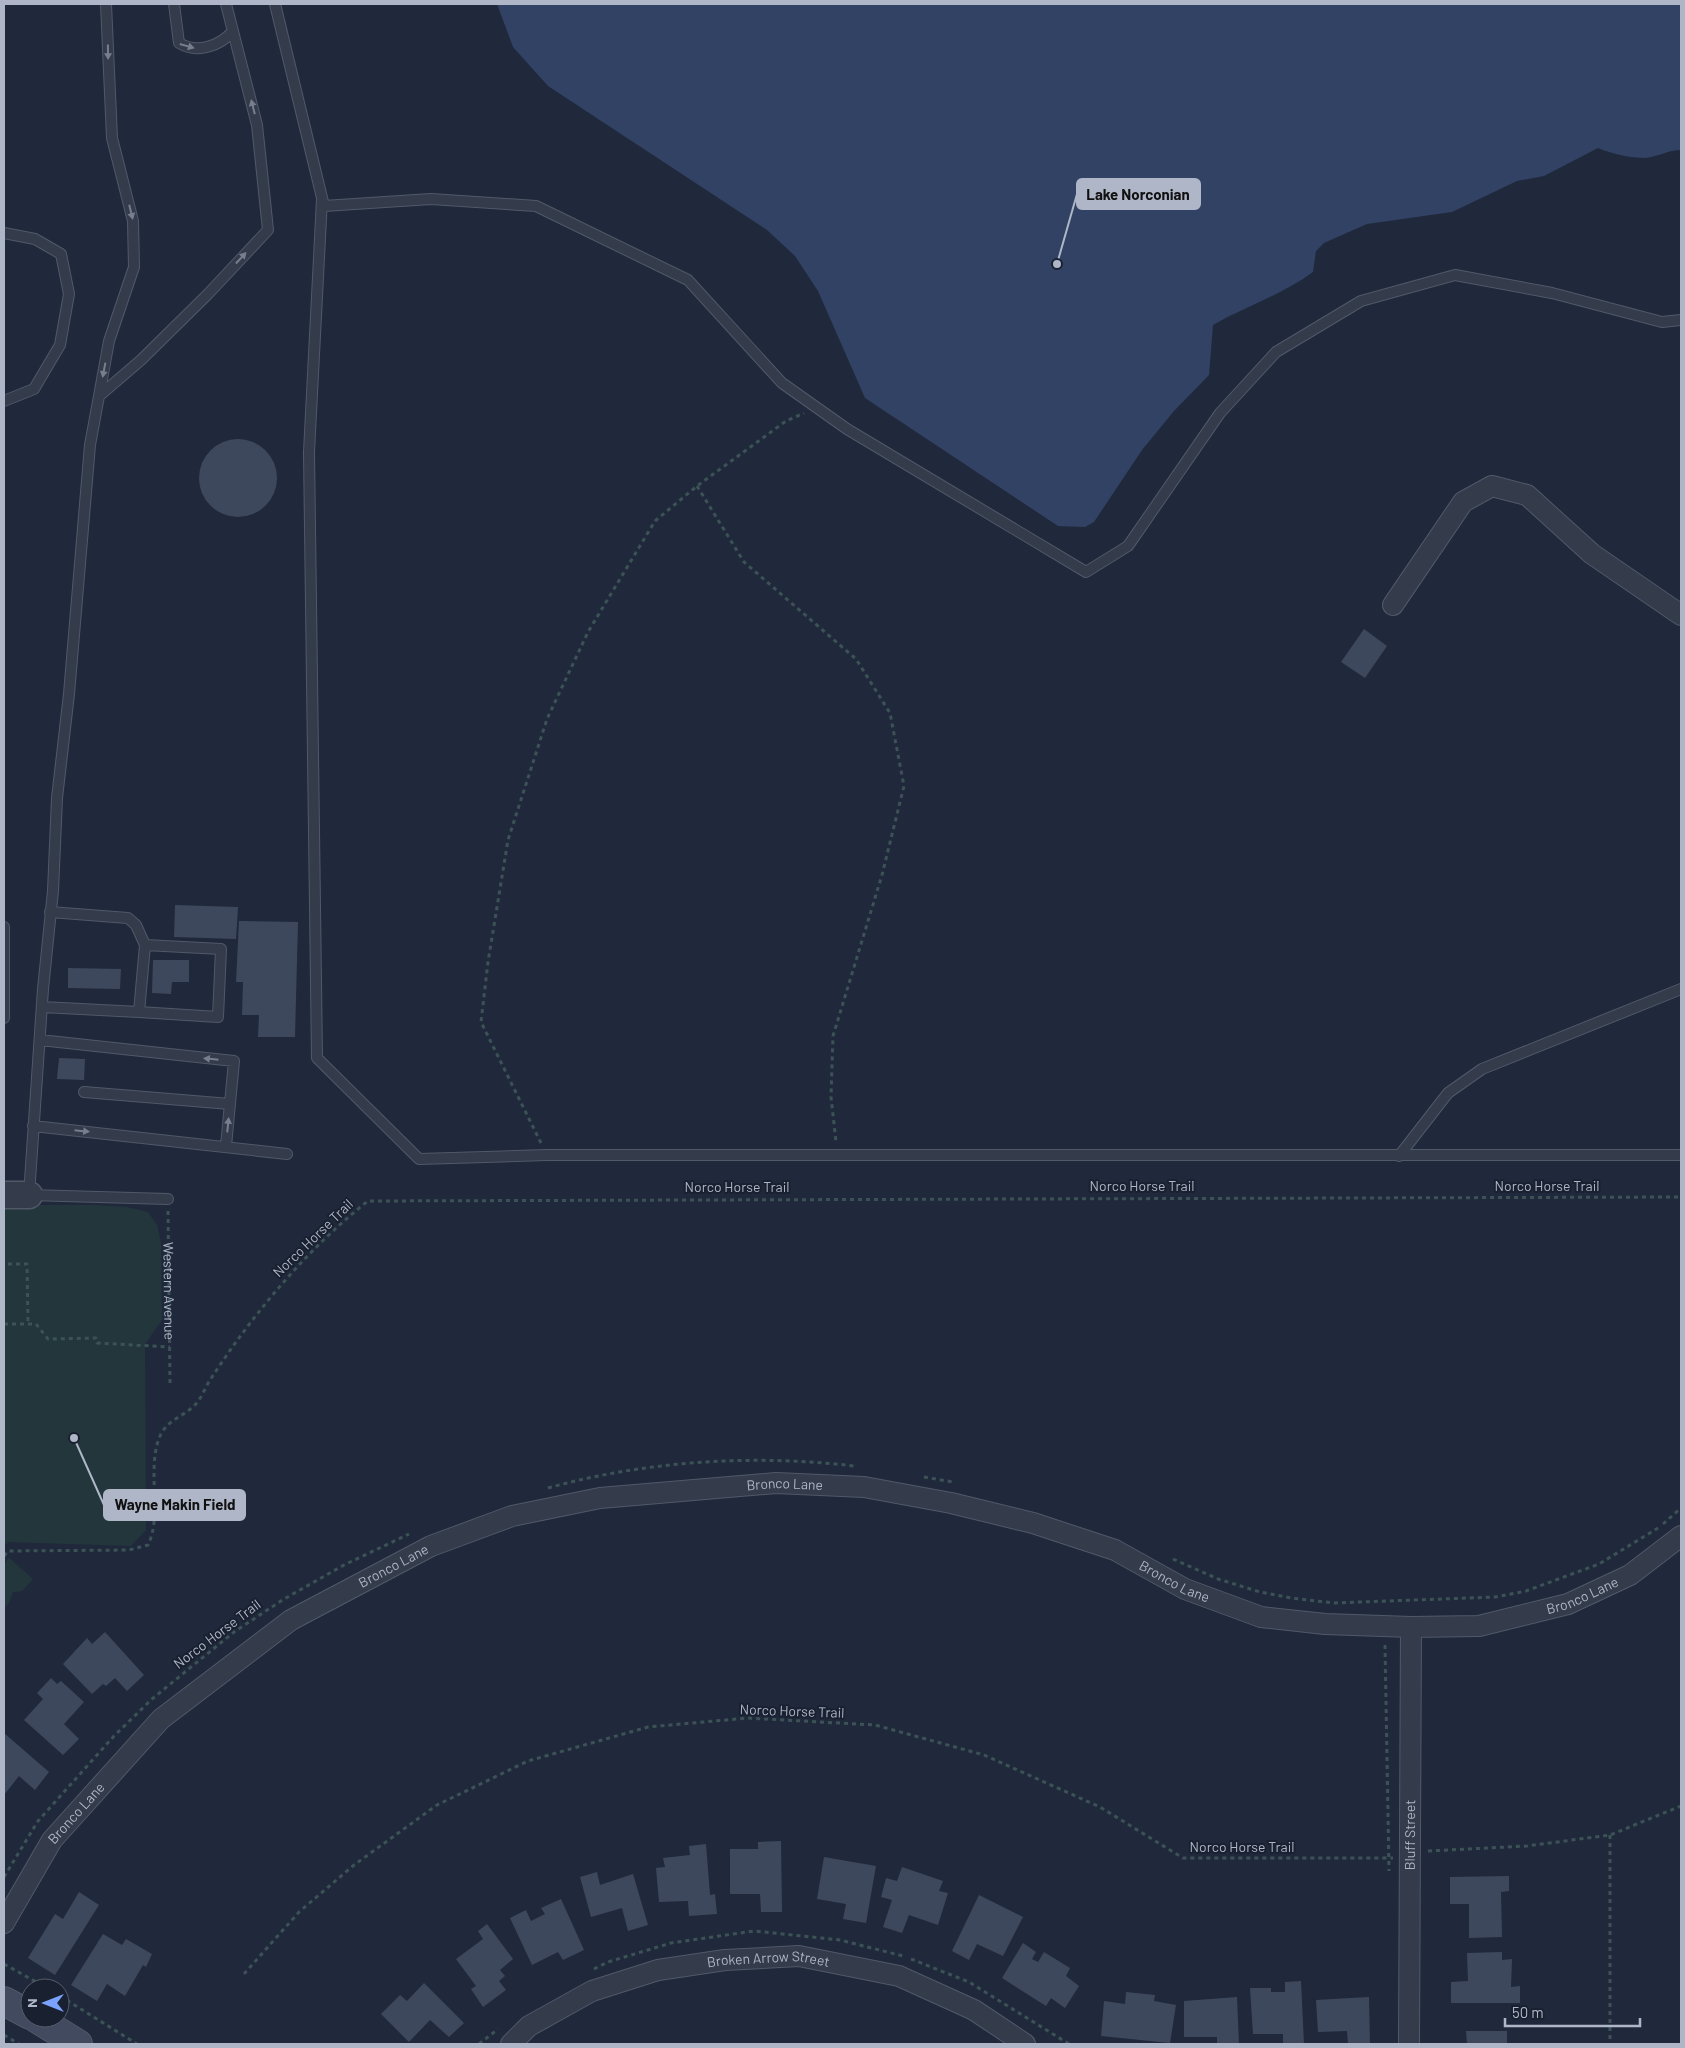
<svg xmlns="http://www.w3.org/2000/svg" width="1685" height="2048" viewBox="0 0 1685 2048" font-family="Barlow,sans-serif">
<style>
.green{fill:#22363c}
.water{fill:#324264}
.building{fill:#3e485d}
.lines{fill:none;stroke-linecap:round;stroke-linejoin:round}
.service-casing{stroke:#515969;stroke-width:12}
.minor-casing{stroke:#515969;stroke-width:22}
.tertiary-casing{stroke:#515969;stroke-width:29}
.secondary-casing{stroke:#515969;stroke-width:30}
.path{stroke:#3c5256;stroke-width:3;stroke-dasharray:4 4;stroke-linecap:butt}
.service{stroke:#343b4b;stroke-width:10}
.minor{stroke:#343b4b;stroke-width:20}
.tertiary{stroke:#343b4b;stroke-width:26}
.secondary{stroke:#414a5e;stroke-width:28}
.oneway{fill:#777f8f}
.labels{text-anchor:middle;stroke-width:4;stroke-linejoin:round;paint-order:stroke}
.street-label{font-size:14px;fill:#aeb6c7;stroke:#192030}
.leader{fill:none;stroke:#aeb6c7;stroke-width:2}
.callout-dot{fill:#aeb6c7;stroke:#192030;stroke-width:2}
.callout{fill:#aeb6c7;stroke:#aeb6c7;stroke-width:2}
.callout-label{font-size:15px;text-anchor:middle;font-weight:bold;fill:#111}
</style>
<rect width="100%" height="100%" fill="#20293b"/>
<path class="green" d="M 4,1205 L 95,1205 L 126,1207 L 148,1212 L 157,1225 L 161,1243 L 162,1320 L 145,1344 L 146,1530 L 131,1546 L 8,1542 L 4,1547 Z
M 9,1558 L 33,1579 L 22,1591 L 13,1592 L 9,1603 L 4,1608 L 4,1564 Z"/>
<path class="water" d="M 497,4 L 1681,4 L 1681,150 C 1668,150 1657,157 1646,158 C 1630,158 1612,154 1598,148 L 1544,176 L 1517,181 L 1452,212 L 1367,224 L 1324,243 L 1316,251 L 1313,272 C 1282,295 1246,306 1213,325 L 1209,375 L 1174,411 L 1142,450 L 1094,522 L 1085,527 L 1058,526 L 865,398 L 818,291 L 795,256 L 767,230 L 548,86 L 513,47 Z"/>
<path class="building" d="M199 478a39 39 0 1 1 78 0a39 39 0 1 1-78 0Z
M 1364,629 L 1387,646 L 1365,678 L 1341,662 Z
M 175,905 L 238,907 L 236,939 L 174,937 Z
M 239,921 L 298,922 L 295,1037 L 258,1037 L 259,1015 L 242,1015 L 243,982 L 236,982 Z
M 153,960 L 189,960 L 189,982 L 172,982 L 171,994 L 152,993 Z
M 68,968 L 121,969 L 120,989 L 68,988 Z
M 59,1058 L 85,1059 L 84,1080 L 57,1079 Z
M 105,1632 L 144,1675 L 127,1691 L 115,1678 L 106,1686 L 103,1684 L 92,1694 L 63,1664 L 87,1638 L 92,1644 Z
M 51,1678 L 57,1684 L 61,1681 L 84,1702 L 64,1724 L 79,1739 L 63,1755 L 24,1720 L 43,1699 L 37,1693 Z
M 4,1733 L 49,1772 L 35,1790 L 19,1776 L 4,1795 Z
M 781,1841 L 782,1912 L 761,1912 L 760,1894 L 730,1894 L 730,1849 L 758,1849 L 758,1842 Z
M 706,1844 L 710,1895 L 715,1894 L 717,1914 L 689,1916 L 688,1901 L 659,1902 L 656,1868 L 665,1867 L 663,1858 L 690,1855 L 689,1846 Z
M 824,1857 L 876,1866 L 866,1923 L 843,1919 L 846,1904 L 817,1899 Z
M 902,1867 L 943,1881 L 939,1891 L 948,1893 L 938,1925 L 909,1915 L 902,1933 L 883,1927 L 892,1900 L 881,1897 L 886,1878 L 897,1881 Z
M 597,1872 L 600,1885 L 633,1874 L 648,1925 L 628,1931 L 622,1908 L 591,1917 L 580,1877 Z
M 1509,1876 L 1509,1891 L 1501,1892 L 1502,1937 L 1469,1938 L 1469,1904 L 1450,1904 L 1450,1877 Z
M 79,1892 L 99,1905 L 55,1975 L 28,1958 L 55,1914 L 63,1919 Z
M 979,1895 L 1023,1917 L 1003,1956 L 977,1944 L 969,1960 L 952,1951 Z
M 561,1899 L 584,1950 L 563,1960 L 558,1952 L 532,1965 L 510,1918 L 526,1910 L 531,1921 L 545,1914 L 541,1908 Z
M 487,1924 L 513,1959 L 500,1970 L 505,1976 L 499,1981 L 506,1990 L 483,2007 L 471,1989 L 476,1986 L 456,1959 L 483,1939 L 478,1931 Z
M 103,1934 L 122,1945 L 126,1939 L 152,1954 L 146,1967 L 143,1965 L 125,1996 L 107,1984 L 97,2001 L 71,1985 Z
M 1023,1943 L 1036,1952 L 1032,1959 L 1038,1962 L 1044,1952 L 1070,1968 L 1066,1976 L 1079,1986 L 1065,2008 L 1051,1998 L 1046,2006 L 1002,1978 Z
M 1502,1952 L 1502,1960 L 1512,1959 L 1511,1987 L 1520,1986 L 1520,2003 L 1451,2003 L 1451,1982 L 1468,1981 L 1467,1953 Z
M 1301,1981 L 1304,2044 L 1283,2044 L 1283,2034 L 1253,2034 L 1250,1988 L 1271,1988 L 1271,1992 L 1285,1992 L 1285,1982 Z
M 424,1983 L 464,2023 L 449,2037 L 430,2020 L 409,2042 L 381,2014 L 400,1995 L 407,2001 Z
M 1126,1992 L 1155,1995 L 1154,2001 L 1176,2005 L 1170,2043 L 1101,2036 L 1104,2001 L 1125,2004 Z
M 1237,1997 L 1239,2044 L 1217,2044 L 1217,2037 L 1184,2037 L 1184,2001 Z
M 1369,1997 L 1370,2044 L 1348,2044 L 1347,2031 L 1318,2032 L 1316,2000 Z
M 1466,2031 L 1507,2031 L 1507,2044 L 1467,2044 Z"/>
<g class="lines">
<g class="service-casing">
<path id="service" d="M 174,4 L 179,43 C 197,54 220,46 233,31
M 275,4 L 324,206 L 431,199 L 536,206 L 688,280 L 782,383 L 847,429 L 1086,572 L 1128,546 L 1220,413 L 1276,352 L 1361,301 L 1455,275 L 1552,293 L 1662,322 L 1681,320
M 322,199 L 309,452 L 317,1058 L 419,1159 L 546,1155 L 1681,1155
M 4,233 L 35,239 L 61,254 L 69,294 L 60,345 L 34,389 L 4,401
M 99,396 L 109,341 L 134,267 L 133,221 L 112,138 L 106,4
M 50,912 L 128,918 L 136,925 L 145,945 L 221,949 L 218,1017 L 139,1012 L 145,945
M 4,927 L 4,1018
M 42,1007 L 139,1012
M 40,1040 L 234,1061 L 226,1146
M 84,1092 L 230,1104
M 33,1126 L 287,1154
M 1399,1156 L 1448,1093 L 1482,1069 L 1681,989
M 168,1199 L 29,1195 L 43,989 L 53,891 L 57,798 L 69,694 L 90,445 L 99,396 L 141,360 L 208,294 L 268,230 L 257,125 L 226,4"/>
</g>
<g class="minor-casing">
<g id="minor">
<path d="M 1393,605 L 1463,502 L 1492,486 L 1527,495 L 1592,554 L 1681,615"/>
<path id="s2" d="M 4,1923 L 52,1840 L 161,1719 L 291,1620 L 431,1546 L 512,1516 L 600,1498 L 776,1483 L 864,1487 L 951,1503 L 1033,1523 L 1115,1550 L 1185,1589 L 1261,1617 L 1325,1624 L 1411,1627 L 1479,1626 L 1568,1604 L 1630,1575 L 1681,1536"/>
<path id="s3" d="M 511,2044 L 529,2026 L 592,1991 L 658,1970 L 725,1960 L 799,1956 L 899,1976 L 974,2010 L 1025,2044"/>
<path id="s4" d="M 1409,2044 L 1411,1627"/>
</g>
</g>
<g class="tertiary-casing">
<path id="tertiary" d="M 4,1195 L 29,1195"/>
</g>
<g class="secondary-casing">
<path id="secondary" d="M 4,2001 L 30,2015
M 36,2018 L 78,2044"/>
</g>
<g class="path">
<path d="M 697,486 L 744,562 L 856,659 L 890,713 L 904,786 L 882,875 L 833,1036 L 831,1097 L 836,1142"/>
<path d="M 541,1143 L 481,1022 L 488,962 L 508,840 L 547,719 L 588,632 L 655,521 L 697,486 L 786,421 L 804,413"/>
<path id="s1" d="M 168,1211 L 170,1383"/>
<path d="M 8,1264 L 27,1264 L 28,1324"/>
<path d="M 4,1324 L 36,1324 L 48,1339 L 96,1338 L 97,1343 L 170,1347"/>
<path d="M 924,1477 L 953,1482"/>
<path d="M 548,1488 C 645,1461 753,1454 854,1466"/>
<path d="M 1663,1524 L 1681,1508"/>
<path d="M 4,1556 L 8,1551 L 129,1550 L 148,1545 C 163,1514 146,1469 160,1436 C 168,1418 189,1415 199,1400 C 203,1394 206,1386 210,1380 C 253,1314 306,1250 368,1201 L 1681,1197"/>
<path d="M 1173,1559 L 1218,1579 L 1260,1592 L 1291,1598 L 1334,1603 L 1495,1597 L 1526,1591 L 1599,1564 L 1658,1528"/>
<path d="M 1385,1645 L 1389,1871"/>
<path d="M 1610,1835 L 1610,2044"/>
<path d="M 1428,1851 L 1527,1846 L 1610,1835 L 1681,1806"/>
<path d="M 4,1877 L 38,1821 L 114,1736 L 152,1699 L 234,1632 L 284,1599 L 344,1565 L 409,1534"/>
<path d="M 911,1959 L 969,1982 L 1069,2044"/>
<path d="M 4,1964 L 47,1988"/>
<path d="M 594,1969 L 608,1962 L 671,1943 L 754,1931 L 840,1940 L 903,1956"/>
<path d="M 244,1974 L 299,1912 L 354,1865 L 437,1805 L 528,1761 L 648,1727 L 748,1718 L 875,1725 L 984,1755 L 1100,1807 L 1183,1858 L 1393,1858"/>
<path d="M 60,1996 L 137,2044"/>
<path d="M 4,2035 L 19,2044"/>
<path d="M 479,2044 L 498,2029"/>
</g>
<use href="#service" class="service"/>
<use href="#minor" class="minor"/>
<use href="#tertiary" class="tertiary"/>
<use href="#secondary" class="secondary"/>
</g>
<defs><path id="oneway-solid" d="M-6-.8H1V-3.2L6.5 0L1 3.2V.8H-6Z" transform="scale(1.25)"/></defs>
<g class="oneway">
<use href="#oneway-solid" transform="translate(187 46) rotate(16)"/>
<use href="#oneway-solid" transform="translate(108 52) rotate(89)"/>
<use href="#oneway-solid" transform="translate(253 107) rotate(-104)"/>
<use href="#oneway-solid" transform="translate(131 212) rotate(76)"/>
<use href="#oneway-solid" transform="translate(241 258) rotate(-47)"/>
<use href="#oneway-solid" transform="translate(104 370) rotate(101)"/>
<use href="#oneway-solid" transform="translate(211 1059) rotate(-174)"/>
<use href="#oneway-solid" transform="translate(228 1125) rotate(-84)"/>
<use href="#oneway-solid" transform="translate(82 1131) rotate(6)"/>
</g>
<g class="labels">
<g class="street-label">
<text x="1142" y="1191">Norco Horse Trail</text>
<text x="1547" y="1191">Norco Horse Trail</text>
<text x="737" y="1192">Norco Horse Trail</text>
<text transform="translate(313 1238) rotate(-44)" y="5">Norco Horse Trail</text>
<text dy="5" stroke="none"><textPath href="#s1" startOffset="80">Western Avenue</textPath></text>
<text dy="5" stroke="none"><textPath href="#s2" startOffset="942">Bronco Lane</textPath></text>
<text dy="5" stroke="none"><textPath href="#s2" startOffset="538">Bronco Lane</textPath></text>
<text dy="5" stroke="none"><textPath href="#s2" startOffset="1348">Bronco Lane</textPath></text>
<text dy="5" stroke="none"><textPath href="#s2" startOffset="1768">Bronco Lane</textPath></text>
<text transform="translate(217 1634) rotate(-37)" y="5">Norco Horse Trail</text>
<text transform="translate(792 1711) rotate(2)" y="5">Norco Horse Trail</text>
<text dy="5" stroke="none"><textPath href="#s2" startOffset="132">Bronco Lane</textPath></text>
<text dy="5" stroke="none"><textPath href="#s4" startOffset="209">Bluff Street</textPath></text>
<text x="1242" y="1852">Norco Horse Trail</text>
<text dy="5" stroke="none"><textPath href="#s3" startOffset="278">Broken Arrow Street</textPath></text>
</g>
</g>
<path class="leader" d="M1057 264L1077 194M74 1438L104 1505"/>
<g class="callout-dot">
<circle cx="1057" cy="264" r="5"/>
<circle cx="74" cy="1438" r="5"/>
</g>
<g class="callout">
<rect x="1077" y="179" width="123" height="30" rx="5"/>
<rect x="104" y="1490" width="141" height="30" rx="5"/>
</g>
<g class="callout-label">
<text x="1138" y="200">Lake Norconian</text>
<text x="175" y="1510">Wayne Makin Field</text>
</g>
<rect width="1685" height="2048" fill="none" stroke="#aeb6c7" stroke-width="10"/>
<g transform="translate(45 2003) rotate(270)"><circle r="24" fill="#192030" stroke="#555c6c"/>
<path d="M0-4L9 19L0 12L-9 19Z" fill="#7ca2ff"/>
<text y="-8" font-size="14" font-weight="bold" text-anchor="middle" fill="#aeb6c7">N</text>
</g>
<path d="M1505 2018v8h135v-8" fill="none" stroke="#aeb6c7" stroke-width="2.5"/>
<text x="1512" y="2018" font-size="15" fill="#aeb6c7" stroke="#192030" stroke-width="4" paint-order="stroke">50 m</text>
</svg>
